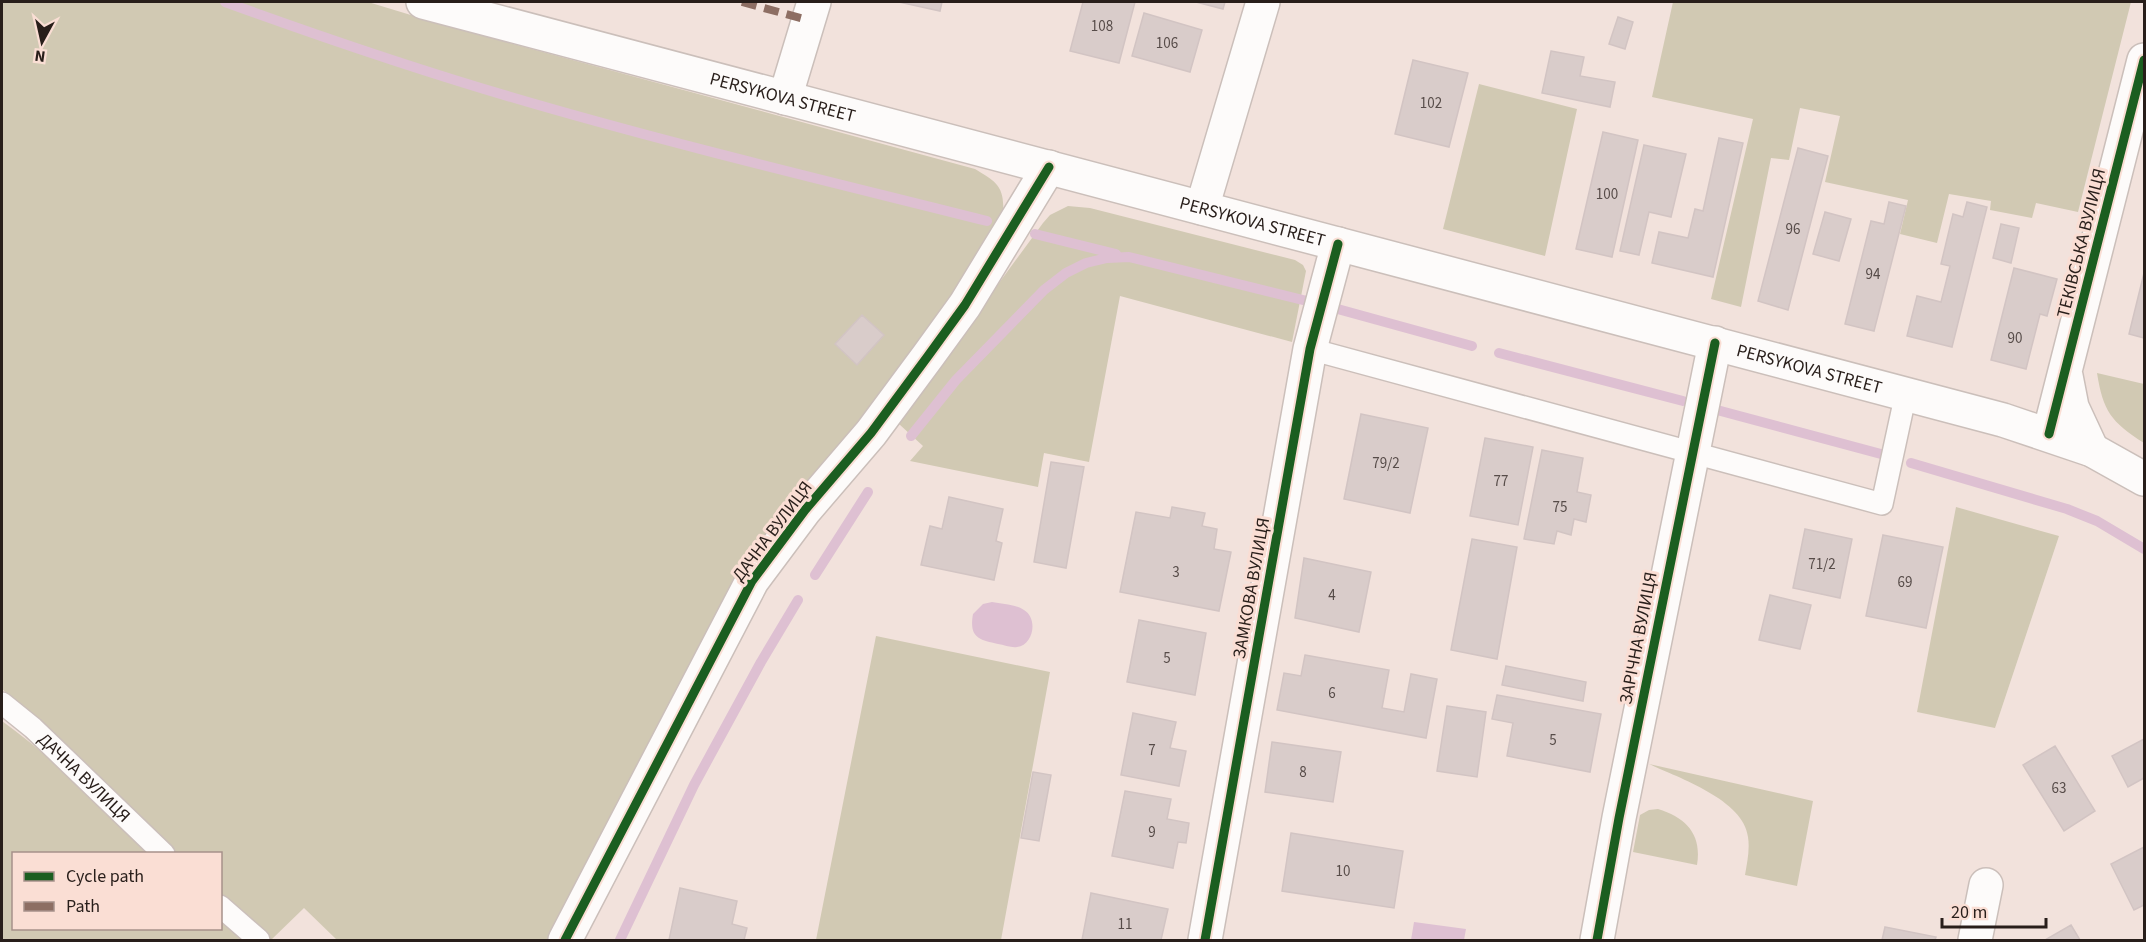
<svg xmlns="http://www.w3.org/2000/svg" width="2146" height="942" viewBox="0 0 2146 942" font-family="'Source Sans 3',sans-serif">
<style>
.green{fill:#d1c9b3}
.water{fill:#dec0d2}
.lines{fill:none;stroke-linecap:round;stroke-linejoin:round}
.stream{stroke:#dec0d2;stroke-width:10}
.building{fill:#d9ccca;stroke:#d2c4c3;stroke-width:1.5}
.lane-casing{stroke:#cbbfba;stroke-width:24}
.street-casing{stroke:#cbbfba;stroke-width:36}
.secondary-casing{stroke:#cbbfba;stroke-width:36}
.lane{stroke:#fdfbfa;stroke-width:21}
.street{stroke:#fdfbfa;stroke-width:33}
.secondary{stroke:#fdfbfa;stroke-width:33}
.quiet{stroke:#8d6e63;stroke-width:8;stroke-dasharray:15 8;stroke-linecap:butt}
.cycleway-casing{stroke:#faded4;stroke-width:13}
.cycleway{stroke:#1b5e20;stroke-width:9}
.labels{text-anchor:middle;stroke-width:6;stroke-linejoin:round;paint-order:stroke}
.number-label{font-size:15px;fill:#574c49}
.street-label{font-size:18px;fill:#281e1a;stroke:#faded4}
</style>
<rect width="100%" height="100%" fill="#f2e2dc"/>
<path class="green" d="M 2,2 L 368,2 L 447,26 L 975,169 C 995,181 1005,186 1003,212 L 954,298 L 860,431 L 554,940 L 337,940 L 304,908 L 271,940 L 221,896 L 220,854 L 176,853 L 43,724 L 2,689 Z
M 1673,2 L 2131,2 L 2078,212 L 2036,203 L 2032,218 L 1990,210 L 1991,201 L 1949,194 L 1937,243 L 1900,234 L 1908,200 L 1825,182 L 1840,116 L 1800,108 L 1789,160 L 1771,158 L 1741,307 L 1711,299 L 1753,119 L 1652,97 Z
M 1479,84 L 1577,109 L 1545,256 L 1443,229 Z
M 1068,206 L 1090,208 L 1295,260 L 1303,265 L 1306,271 L 1292,342 L 1120,296 L 1089,462 L 1044,453 L 1038,487 L 910,461 L 923,446 L 899,424 L 900,418 L 1043,223 L 1050,215 Z
M 2097,373 L 2144,384 L 2144,443 C 2111,422 2103,411 2097,373 Z
M 1956,507 L 2059,536 L 1995,728 L 1917,712 Z
M 876,636 L 1050,672 L 1001,940 L 816,940 Z
M 2,721 C 55,759 102,808 149,853 L 14,854 L 14,928 L 220,928 L 221,920 L 243,940 L 2,940 Z
M 1649,764 L 1813,801 L 1797,886 L 1745,875 C 1747,863 1750,850 1748,837 C 1744,800 1679,778 1649,764 Z
M 1658,809 C 1687,818 1702,835 1697,865 L 1633,852 L 1640,815 L 1649,810 Z"/>
<path class="water" d="M 992,602 C 1002,604 1015,604 1024,610 C 1038,618 1034,645 1017,647 C 1012,648 1004,645 998,644 C 978,640 969,637 973,614 L 983,604 Z
M 1414,922 L 1466,929 L 1464,940 L 1411,940 Z"/>
<g class="lines">
<path class="stream" d="M 225,2 C 327,39 430,74 535,104 C 684,147 836,183 987,221
M 1035,234 L 1116,254
M 1334,308 L 1472,346
M 1499,353 L 1683,401
M 1717,410 L 1881,454
M 911,436 L 956,380 L 1044,290 L 1066,273 L 1086,263 L 1107,258 L 1129,257 L 1311,302
M 1911,463 L 2067,509 L 2097,521 L 2144,549
M 815,575 L 868,492
M 620,940 L 694,785 L 761,662 L 798,600"/>
</g>
<path class="building" d="M 899,2 L 942,2 L 940,11 Z
M 1083,2 L 1135,2 L 1119,63 L 1070,51 Z
M 1196,2 L 1225,2 L 1223,9 Z
M 1144,13 L 1202,30 L 1190,72 L 1132,56 Z
M 1618,17 L 1633,22 L 1625,49 L 1609,44 Z
M 1551,51 L 1584,57 L 1580,76 L 1615,82 L 1610,107 L 1542,93 Z
M 1413,60 L 1468,73 L 1449,147 L 1395,134 Z
M 1603,132 L 1638,140 L 1612,257 L 1576,249 Z
M 1719,138 L 1743,143 L 1713,277 L 1652,263 L 1659,232 L 1688,238 L 1695,209 L 1703,211 Z
M 1644,145 L 1686,154 L 1671,217 L 1649,212 L 1639,255 L 1620,251 Z
M 1798,148 L 1828,156 L 1788,310 L 1758,301 Z
M 1889,202 L 1906,206 L 1874,331 L 1845,324 L 1871,221 L 1884,224 Z
M 1967,202 L 1987,207 L 1952,347 L 1907,336 L 1917,296 L 1941,302 L 1950,266 L 1941,264 L 1953,214 L 1963,217 Z
M 1825,212 L 1851,219 L 1839,261 L 1813,254 Z
M 2001,224 L 2019,228 L 2011,263 L 1993,258 Z
M 2014,268 L 2057,279 L 2047,316 L 2040,314 L 2026,369 L 1991,360 Z
M 2144,273 L 2144,338 L 2129,334 Z
M 862,315 L 884,335 L 857,365 L 835,344 Z
M 1361,414 L 1428,428 L 1410,513 L 1344,499 Z
M 1485,438 L 1533,447 L 1518,525 L 1470,516 Z
M 1542,450 L 1583,458 L 1577,492 L 1591,495 L 1586,522 L 1574,519 L 1571,535 L 1557,531 L 1554,544 L 1524,539 Z
M 1051,462 L 1084,467 L 1066,568 L 1034,562 Z
M 949,497 L 1003,509 L 996,541 L 1002,543 L 994,580 L 921,565 L 930,526 L 942,529 Z
M 1172,507 L 1205,513 L 1202,526 L 1217,529 L 1214,549 L 1231,552 L 1219,611 L 1120,592 L 1136,512 L 1170,518 Z
M 1805,529 L 1852,539 L 1840,598 L 1793,588 Z
M 1883,535 L 1943,547 L 1926,628 L 1866,616 Z
M 1472,539 L 1517,547 L 1497,659 L 1451,650 Z
M 1304,558 L 1371,572 L 1359,632 L 1295,618 Z
M 1770,595 L 1811,605 L 1800,649 L 1759,640 Z
M 1139,620 L 1206,633 L 1195,695 L 1127,682 Z
M 1305,655 L 1389,670 L 1382,708 L 1404,712 L 1411,674 L 1437,679 L 1426,738 L 1277,710 L 1284,673 L 1301,676 Z
M 1506,666 L 1586,682 L 1583,701 L 1502,685 Z
M 1497,695 L 1601,714 L 1590,772 L 1507,756 L 1513,723 L 1492,719 Z
M 1447,706 L 1486,712 L 1477,777 L 1437,771 Z
M 1133,713 L 1176,722 L 1170,748 L 1186,751 L 1179,786 L 1121,775 Z
M 2144,739 L 2144,778 L 2128,787 L 2112,756 Z
M 1272,742 L 1341,752 L 1333,802 L 1265,792 Z
M 2055,746 L 2095,811 L 2064,831 L 2023,765 Z
M 1033,772 L 1051,775 L 1039,841 L 1021,838 Z
M 1125,791 L 1171,799 L 1167,819 L 1189,823 L 1186,843 L 1178,842 L 1173,868 L 1112,856 Z
M 1291,833 L 1403,851 L 1394,908 L 1282,891 Z
M 2144,847 L 2144,905 L 2134,910 L 2111,864 Z
M 680,888 L 737,901 L 732,924 L 747,928 L 744,940 L 669,940 Z
M 1091,893 L 1168,909 L 1161,940 L 1082,940 Z
M 2071,925 L 2080,940 L 2045,940 Z
M 1885,927 L 1936,937 L 1935,940 L 1882,940 Z"/>
<g class="lines">
<g class="lane-casing">
<g id="lane">
<path d="M 1310,349 L 1882,504 L 1906,393"/>
<path id="s1" d="M 2,703 L 33,728 L 164,854"/>
<path d="M 220,906 L 259,940"/>
</g>
</g>
<g class="street-casing">
<path id="street" d="M 785,98 L 814,2
M 1202,208 L 1263,2
M 2066,376 L 2072,407 L 2092,450
M 2049,434 L 2144,60
M 565,940 L 752,581 L 805,510 L 871,433 L 928,356 L 965,305 L 1049,167
M 1205,940 L 1310,349 L 1338,244
M 1597,940 L 1619,818 L 1715,343
M 1975,940 L 1986,885"/>
</g>
<g class="secondary-casing">
<g id="secondary">
<path id="s2" d="M 423,2 L 2003,420 L 2092,450 L 2144,479"/>
</g>
</g>
<use href="#lane" class="lane"/>
<use href="#street" class="street"/>
<use href="#secondary" class="secondary"/>
<path class="quiet" d="M 742,2 L 808,20"/>
<g class="cycleway-casing">
<path id="cycleway" d="M 2049,434 L 2144,60
M 565,940 L 752,581 L 805,510 L 871,433 L 928,356 L 965,305 L 1049,167
M 1205,940 L 1310,349 L 1338,244
M 1597,940 L 1619,818 L 1715,343"/>
</g>
<use href="#cycleway" class="cycleway"/>
</g>
<g class="labels">
<g class="number-label">
<text x="1102" y="31">108</text>
<text x="1167" y="48">106</text>
<text x="1431" y="108">102</text>
<text x="1607" y="199">100</text>
<text x="1793" y="234">96</text>
<text x="1873" y="279">94</text>
<text x="2015" y="343">90</text>
<text x="1386" y="468">79/2</text>
<text x="1501" y="486">77</text>
<text x="1560" y="512">75</text>
<text x="1822" y="569">71/2</text>
<text x="1176" y="577">3</text>
<text x="1905" y="587">69</text>
<text x="1332" y="600">4</text>
<text x="1167" y="663">5</text>
<text x="1332" y="698">6</text>
<text x="1553" y="745">5</text>
<text x="1152" y="755">7</text>
<text x="1303" y="777">8</text>
<text x="2059" y="793">63</text>
<text x="1152" y="837">9</text>
<text x="1343" y="876">10</text>
<text x="1125" y="929">11</text>
</g>
<g class="street-label">
<text dy="6" stroke="none"><textPath href="#s2" startOffset="372">PERSYKOVA STREET</textPath></text>
<text dy="6" stroke="none"><textPath href="#s2" startOffset="858">PERSYKOVA STREET</textPath></text>
<text transform="translate(2081 243) rotate(-76)" y="6">ТЕКІВСЬКА ВУЛИЦЯ</text>
<text dy="6" stroke="none"><textPath href="#s2" startOffset="1434">PERSYKOVA STREET</textPath></text>
<text transform="translate(772 531) rotate(-53)" y="6">ДАЧНА ВУЛИЦЯ</text>
<text transform="translate(1251 588) rotate(-80)" y="6">ЗАМКОВА ВУЛИЦЯ</text>
<text transform="translate(1638 638) rotate(-79)" y="6">ЗАРІЧНА ВУЛИЦЯ</text>
<text dy="6" stroke="none"><textPath href="#s1" startOffset="111">ДАЧНА ВУЛИЦЯ</textPath></text>
</g>
</g>
<rect width="2146" height="942" fill="none" stroke="#281e1a" stroke-width="6"/>
<rect x="12" y="852" width="210" height="78" fill="#faded4" stroke="#a6918a" stroke-width="1.5"/>
<rect x="24" y="872" width="30" height="9" fill="#1b5e20" stroke="#a6918a" stroke-width="1.5"/>
<text x="66" y="882" font-size="18" fill="#281e1a">Cycle path</text>
<rect x="24" y="902" width="30" height="9" fill="#8d6e63" stroke="#a6918a" stroke-width="1.5"/>
<text x="66" y="912" font-size="18" fill="#281e1a">Path</text>
<g transform="translate(42 42) rotate(188)" stroke="#faded4" stroke-width="4.5" paint-order="stroke">
<path d="M0-4.5L10 22L0 15L-10 22Z" fill="#281e1a"/>
<text y="-9" font-size="16" font-weight="bold" text-anchor="middle" fill="#281e1a">N</text>
</g>
<path d="M1942 918v9h104v-9" fill="none" stroke="#281e1a" stroke-width="3"/>
<text x="1951" y="918" font-size="18" fill="#281e1a" stroke="#faded4" stroke-width="4.5" paint-order="stroke">20 m</text>
</svg>
